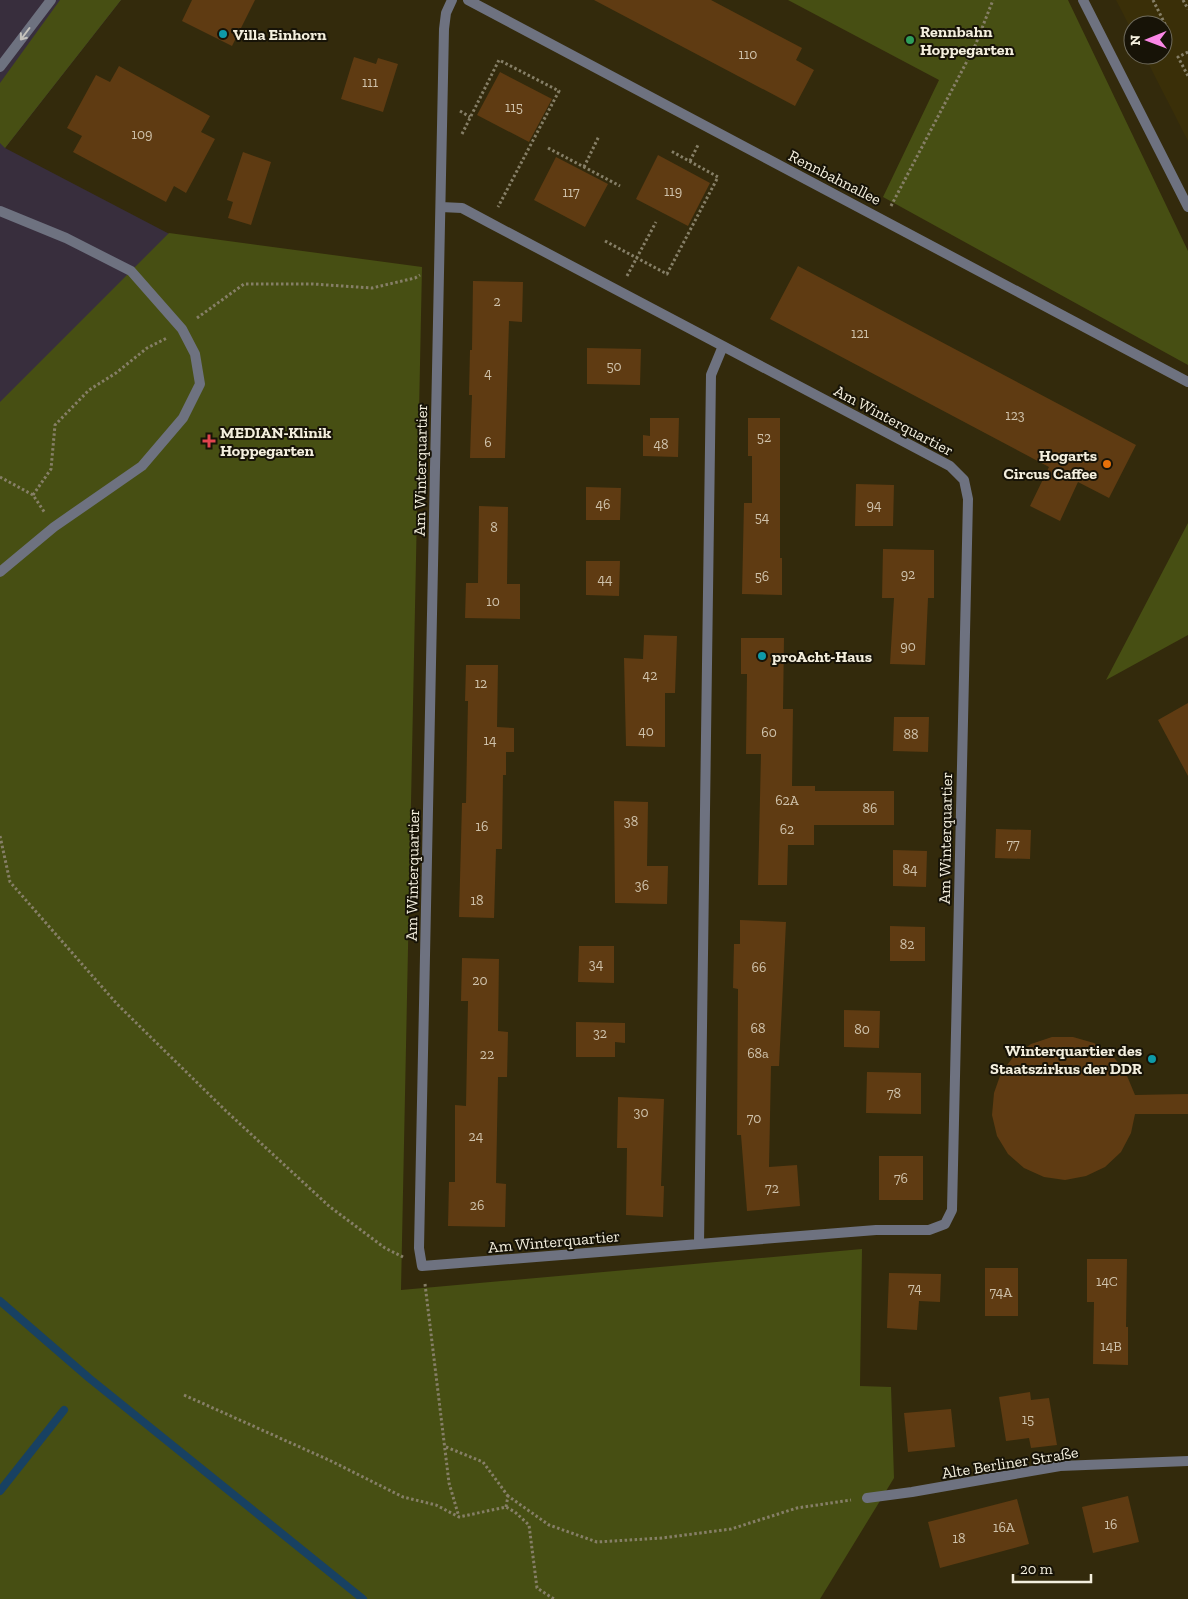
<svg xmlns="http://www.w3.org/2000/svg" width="1188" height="1599" viewBox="0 0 1188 1599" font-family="'Zilla Slab',serif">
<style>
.built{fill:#3a2f08}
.medical{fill:#382e3d}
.green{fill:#474f13}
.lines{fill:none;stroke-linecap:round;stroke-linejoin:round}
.stream{stroke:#184162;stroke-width:8}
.building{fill:#5f3b12}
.path{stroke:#867f67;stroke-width:3;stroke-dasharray:2.5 2.5;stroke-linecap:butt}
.service{stroke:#6e7280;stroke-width:10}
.minor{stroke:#6e7280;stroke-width:10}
.oneway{stroke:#c5c3bd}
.culture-dot{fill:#0f9aa8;stroke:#171307;stroke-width:2}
.leisure-dot{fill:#2e9e5b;stroke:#171307;stroke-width:2}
.health-dot{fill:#e0444e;stroke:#171307;stroke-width:2}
.food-dot{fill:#e8710a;stroke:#171307;stroke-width:2}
.labels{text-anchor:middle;stroke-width:4;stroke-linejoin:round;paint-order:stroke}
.number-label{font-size:14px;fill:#cfc2ab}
.poi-label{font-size:16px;font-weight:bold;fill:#f4efde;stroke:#171307;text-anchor:start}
.street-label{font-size:16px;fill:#f4efde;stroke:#171307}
</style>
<rect width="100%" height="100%" fill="#332a0c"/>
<path class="built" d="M 1116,0 L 1188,0 L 1188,141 L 1144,55 L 1163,55 L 1163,25 L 1133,25 L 1133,33 Z"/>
<path class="medical" d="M 0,0 L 121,0 L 5,148 L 420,365 L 0,735 Z"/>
<path class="green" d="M 60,0 L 121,0 L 5,148 L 0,143 L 0,83 Z
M 788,0 L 1068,0 L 1188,251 L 1188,365 L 883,197 L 939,80 Z
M 169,233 L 422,267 L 401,1290 L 862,1249 L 860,1386 L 891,1387 L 894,1478 L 820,1599 L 0,1599 L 0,402 Z
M 1188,523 L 1188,635 L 1106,680 Z"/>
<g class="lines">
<path class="stream" d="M 0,1301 L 89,1378 L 363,1599
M 0,1491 L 64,1410"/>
</g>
<path class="building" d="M 192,0 L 255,0 L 232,46 L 182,21 Z
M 594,0 L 711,0 L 802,48 L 796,60 L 814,70 L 795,106 Z
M 354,57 L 376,64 L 378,58 L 398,64 L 383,112 L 341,99 Z
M 119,66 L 210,116 L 201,132 L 215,139 L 186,193 L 174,186 L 166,202 L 73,152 L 82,136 L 67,128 L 96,75 L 110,82 Z
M 500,72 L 552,99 L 529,142 L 477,115 Z
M 243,152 L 271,162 L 251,225 L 228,218 L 233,202 L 227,200 Z
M 658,155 L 710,183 L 688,226 L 636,199 Z
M 556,157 L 608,184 L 585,227 L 534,200 Z
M 798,266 L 1136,445 L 1109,498 L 1078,482 L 1060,521 L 1030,506 L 1049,467 L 770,319 Z
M 473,281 L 523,282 L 522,322 L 509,321 L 505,458 L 470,458 L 472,395 L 469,395 L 470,350 L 472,350 Z
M 587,348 L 641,349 L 640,385 L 587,384 Z
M 650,418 L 679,418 L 678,457 L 643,456 L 643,435 L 650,436 Z
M 748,418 L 780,418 L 780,558 L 782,558 L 782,595 L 742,594 L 744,503 L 752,503 L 752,456 L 748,456 Z
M 856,484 L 894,485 L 893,526 L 855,526 Z
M 586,487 L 621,488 L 620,520 L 586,520 Z
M 479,506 L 508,507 L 507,584 L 520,584 L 520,619 L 465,618 L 466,583 L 478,583 Z
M 883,549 L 934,550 L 934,598 L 928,598 L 925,665 L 890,664 L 894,598 L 882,598 Z
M 586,561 L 620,561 L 619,596 L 586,595 Z
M 644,635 L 677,636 L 675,693 L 665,693 L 665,747 L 626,746 L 624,658 L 643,659 Z
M 741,638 L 784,638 L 783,709 L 793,709 L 792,786 L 815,786 L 815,791 L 894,791 L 894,825 L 814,825 L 814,845 L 788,845 L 787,885 L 758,885 L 761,754 L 746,754 L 747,674 L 741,674 Z
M 466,665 L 498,665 L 497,727 L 514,728 L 514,752 L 506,752 L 506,775 L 503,775 L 502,849 L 496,849 L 494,918 L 459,917 L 462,803 L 466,803 L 468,701 L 465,701 Z
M 1188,703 L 1188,776 L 1158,720 Z
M 894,717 L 929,717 L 928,752 L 893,751 Z
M 614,801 L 648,802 L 647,866 L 668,866 L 667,904 L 615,903 Z
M 996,829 L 1031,830 L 1030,859 L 995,858 Z
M 893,850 L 927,851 L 926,887 L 893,886 Z
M 740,920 L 786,922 L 779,1066 L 771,1066 L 769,1167 L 797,1165 L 800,1206 L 747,1211 L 741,1135 L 737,1135 L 738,989 L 733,988 L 734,944 L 740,944 Z
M 890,926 L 925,927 L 925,961 L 890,961 Z
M 579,946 L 614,946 L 614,983 L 578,982 Z
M 462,958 L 499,959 L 498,1031 L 508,1032 L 507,1077 L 498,1077 L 496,1183 L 506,1184 L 505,1227 L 448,1226 L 449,1182 L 455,1182 L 455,1105 L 466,1106 L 468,1001 L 461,1001 Z
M 844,1010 L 880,1011 L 879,1048 L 844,1047 Z
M 576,1022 L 625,1023 L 625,1043 L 615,1042 L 615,1057 L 576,1057 Z
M 1052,1037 L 1073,1037 L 1094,1043 L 1111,1054 L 1125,1071 L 1135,1095 L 1188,1094 L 1188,1114 L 1135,1114 L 1131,1133 L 1121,1152 L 1105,1167 L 1086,1176 L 1065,1180 L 1044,1177 L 1024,1168 L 1008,1154 L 997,1136 L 992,1115 L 994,1093 L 1001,1073 L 1014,1056 L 1031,1044 Z
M 867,1072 L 921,1073 L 921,1114 L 866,1113 Z
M 618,1097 L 664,1099 L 661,1186 L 664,1186 L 663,1217 L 626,1215 L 627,1148 L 617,1148 Z
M 879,1156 L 923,1156 L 923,1200 L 879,1200 Z
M 1087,1259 L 1127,1259 L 1126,1327 L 1128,1327 L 1128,1365 L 1093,1364 L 1094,1302 L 1087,1302 Z
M 985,1268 L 1018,1268 L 1018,1316 L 985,1316 Z
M 889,1273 L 941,1274 L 940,1302 L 919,1301 L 917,1330 L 887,1328 Z
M 1030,1392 L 1031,1400 L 1049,1398 L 1057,1445 L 1031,1448 L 1029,1438 L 1006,1441 L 999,1397 Z
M 951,1409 L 955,1447 L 908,1452 L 904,1413 Z
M 1128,1496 L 1139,1542 L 1093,1553 L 1082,1507 Z
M 1017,1499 L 1029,1544 L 940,1568 L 928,1522 Z"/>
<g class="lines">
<path class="path" d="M 1153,0 L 1169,32
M 1183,0 L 1188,9
M 1188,52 L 1178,57 L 1188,76
M 460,111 L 470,117
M 462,134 L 499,60 L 559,91 L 498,207
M 548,148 L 620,186
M 690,161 L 698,145
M 584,167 L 599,136
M 891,206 L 975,46 L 993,0
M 605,241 L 667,274 L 718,177 L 671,151
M 627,276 L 656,222
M 197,318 L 244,284 L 313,284 L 372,288 L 415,278 L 420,275
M 0,477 L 33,495 L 45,513
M 33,495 L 51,469 L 55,425 L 89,390 L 116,373 L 147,348 L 167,338
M 0,836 L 10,882 L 117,1004 L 226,1111 L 330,1207 L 385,1248 L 403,1257
M 425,1284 L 449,1483 L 459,1517
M 184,1395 L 331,1461 L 403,1497 L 436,1505 L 459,1517 L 506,1507 L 515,1512 L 529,1525 L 537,1588 L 554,1599
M 446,1447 L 483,1462 L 508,1496
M 506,1507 L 508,1496 L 549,1525 L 597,1542 L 662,1538 L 731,1529 L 797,1508 L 851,1500"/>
<path class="service" d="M 0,67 L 51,0
M 0,211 L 66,238 L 131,271 L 182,329 L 195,354 L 200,384 L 183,418 L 142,466 L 54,527 L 0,572"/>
<path class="minor" d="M 468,0 L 1188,382
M 1083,0 L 1188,207
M 441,207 L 462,208 L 490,223 L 950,466 L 964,480 L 968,499 L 952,1210 L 945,1224 L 929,1230 L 876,1230 L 422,1266 L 419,1248 L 444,29 L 446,13 L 452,0
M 699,1244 L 711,375 L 723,346
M 867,1498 L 912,1492 L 1060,1466 L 1188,1461"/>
</g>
<defs><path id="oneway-shaft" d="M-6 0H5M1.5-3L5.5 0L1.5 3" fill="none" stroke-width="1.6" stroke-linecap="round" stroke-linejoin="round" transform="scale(1.25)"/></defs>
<use class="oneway" href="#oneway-shaft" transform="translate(25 34) rotate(127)"/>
<g class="culture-dot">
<circle cx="223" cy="34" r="5"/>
<circle cx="762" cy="656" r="5"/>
<circle cx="1152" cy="1059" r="5"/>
</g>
<circle class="leisure-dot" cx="910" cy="40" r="5"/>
<path class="health-dot" d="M206.5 433.5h5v5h5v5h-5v5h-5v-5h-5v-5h5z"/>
<circle class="food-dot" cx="1107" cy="464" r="5"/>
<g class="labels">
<g class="number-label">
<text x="748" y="59">110</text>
<text x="370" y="87">111</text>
<text x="514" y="112">115</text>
<text x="142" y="139">109</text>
<text x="673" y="196">119</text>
<text x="571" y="197">117</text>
<text x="497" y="306">2</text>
<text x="860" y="338">121</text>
<text x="614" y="371">50</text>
<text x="488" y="378">4</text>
<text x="1015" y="420">123</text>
<text x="764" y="442">52</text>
<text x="488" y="447">6</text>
<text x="661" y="449">48</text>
<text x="603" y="509">46</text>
<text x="874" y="510">94</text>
<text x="762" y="522">54</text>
<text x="494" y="532">8</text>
<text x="908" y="579">92</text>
<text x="762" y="581">56</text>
<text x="605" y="584">44</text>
<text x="493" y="606">10</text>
<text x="908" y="651">90</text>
<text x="650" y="680">42</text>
<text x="481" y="688">12</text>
<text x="646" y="736">40</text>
<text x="769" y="737">60</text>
<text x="911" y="739">88</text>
<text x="490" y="745">14</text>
<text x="787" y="805">62A</text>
<text x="870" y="813">86</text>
<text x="631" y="826">38</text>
<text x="482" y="831">16</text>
<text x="787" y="834">62</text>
<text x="1013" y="849">77</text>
<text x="910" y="874">84</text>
<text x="642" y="890">36</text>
<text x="477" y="905">18</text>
<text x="907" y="949">82</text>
<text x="596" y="969">34</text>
<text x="759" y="972">66</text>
<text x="480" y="985">20</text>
<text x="758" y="1033">68</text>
<text x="862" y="1034">80</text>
<text x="600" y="1038">32</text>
<text x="758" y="1058">68a</text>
<text x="487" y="1059">22</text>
<text x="894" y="1098">78</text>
<text x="641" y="1117">30</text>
<text x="754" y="1123">70</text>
<text x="476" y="1141">24</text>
<text x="901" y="1183">76</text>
<text x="772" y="1193">72</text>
<text x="477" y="1210">26</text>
<text x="1107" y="1286">14C</text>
<text x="915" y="1293">74</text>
<text x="1001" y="1297">74A</text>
<text x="1111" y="1351">14B</text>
<text x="1028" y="1424">15</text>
<text x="1111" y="1529">16</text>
<text x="1004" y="1532">16A</text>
<text x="959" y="1543">18</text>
</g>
<g class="poi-label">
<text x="920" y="37">Rennbahn<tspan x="920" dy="18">Hoppegarten</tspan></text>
<text x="233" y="40">Villa Einhorn</text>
<text x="220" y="438">MEDIAN-Klinik<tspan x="220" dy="18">Hoppegarten</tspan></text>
<text x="1097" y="461" text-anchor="end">Hogarts<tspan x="1097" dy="18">Circus Caffee</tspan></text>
<text x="772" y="662">proAcht-Haus</text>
<text x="1142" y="1056" text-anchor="end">Winterquartier des<tspan x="1142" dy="18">Staatszirkus der DDR</tspan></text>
</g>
<g class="street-label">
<text transform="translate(835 177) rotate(27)" y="6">Rennbahnallee</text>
<text transform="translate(894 420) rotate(28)" y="6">Am Winterquartier</text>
<text transform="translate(420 470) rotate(-89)" y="6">Am Winterquartier</text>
<text transform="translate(945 838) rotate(-89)" y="6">Am Winterquartier</text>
<text transform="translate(412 875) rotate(-89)" y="6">Am Winterquartier</text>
<text transform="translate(554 1241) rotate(-5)" y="6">Am Winterquartier</text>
<text transform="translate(1010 1462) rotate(-9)" y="6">Alte Berliner Straße</text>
</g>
</g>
<g transform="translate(1148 40) rotate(269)"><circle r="24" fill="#171307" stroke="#6f6b5d"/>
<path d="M0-4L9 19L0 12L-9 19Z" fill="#fb87e6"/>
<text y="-8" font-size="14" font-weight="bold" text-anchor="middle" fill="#f4efde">N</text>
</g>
<path d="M1013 1574v8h78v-8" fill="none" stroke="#f4efde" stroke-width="2.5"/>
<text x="1020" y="1574" font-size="15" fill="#f4efde" stroke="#171307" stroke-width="4" paint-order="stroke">20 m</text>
</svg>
